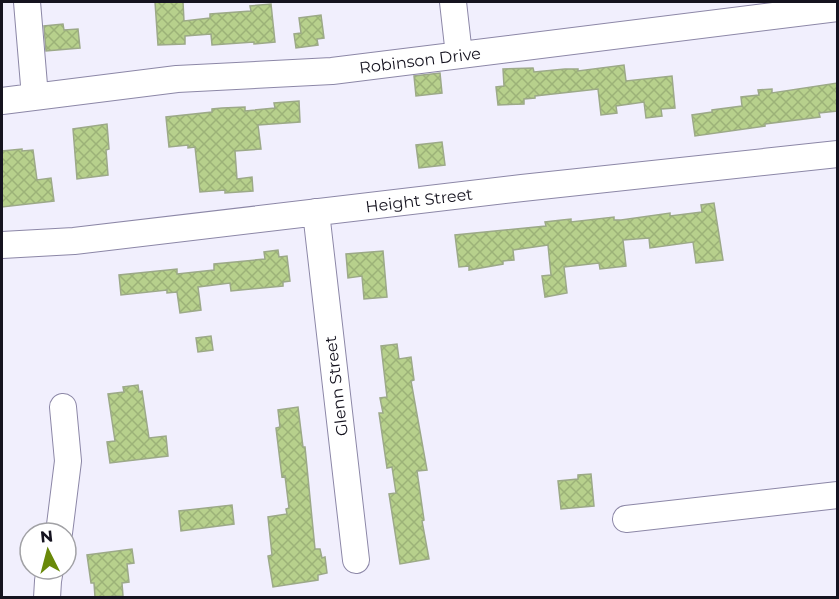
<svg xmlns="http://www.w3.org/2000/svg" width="839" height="599" viewBox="0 0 839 599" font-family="Montserrat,sans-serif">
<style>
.building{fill:url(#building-cross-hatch);stroke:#9ca988;stroke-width:1.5}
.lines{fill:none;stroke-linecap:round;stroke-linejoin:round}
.minor-casing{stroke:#8c87a7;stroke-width:28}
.minor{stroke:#fff;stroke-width:26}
.labels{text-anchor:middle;stroke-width:5;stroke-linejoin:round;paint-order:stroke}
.street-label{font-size:16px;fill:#15131f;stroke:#fff}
</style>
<defs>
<pattern id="building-cross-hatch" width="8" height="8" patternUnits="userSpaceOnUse" patternTransform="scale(1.5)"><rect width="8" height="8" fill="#b7d08c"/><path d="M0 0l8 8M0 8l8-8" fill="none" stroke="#9cb278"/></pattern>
</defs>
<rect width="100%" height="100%" fill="#f1effd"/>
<path class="building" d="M 155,2 L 183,2 L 184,21 L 210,18 L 210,14 L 251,11 L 250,6 L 271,4 L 275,42 L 254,44 L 254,42 L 212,45 L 211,34 L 185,36 L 185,44 L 158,45 Z
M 321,15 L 324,38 L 317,39 L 318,45 L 296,48 L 294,34 L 301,33 L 299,18 Z
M 63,24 L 64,30 L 78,29 L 80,48 L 46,51 L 44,26 Z
M 624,65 L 626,81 L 672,76 L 675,108 L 661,109 L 662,116 L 646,118 L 644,102 L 616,106 L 617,113 L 601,115 L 598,89 L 535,96 L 535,98 L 524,99 L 524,104 L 498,105 L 496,87 L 504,86 L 503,69 L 533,68 L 534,72 L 565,69 L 578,69 L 578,71 Z
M 440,73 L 442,93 L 416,96 L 414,76 Z
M 837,83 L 837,111 L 819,113 L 820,117 L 765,124 L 765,126 L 695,136 L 692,115 L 712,112 L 712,110 L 742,106 L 741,97 L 759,95 L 758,90 L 772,89 L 772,93 Z
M 299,101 L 300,122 L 258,125 L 261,149 L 235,151 L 237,179 L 252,177 L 253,191 L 225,193 L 225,190 L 200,192 L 195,147 L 188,148 L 188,145 L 169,147 L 166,117 L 212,112 L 212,109 L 222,108 L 245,107 L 245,111 L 275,108 L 274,103 Z
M 107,124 L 109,149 L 106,150 L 108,175 L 77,179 L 73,129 Z
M 442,142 L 445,165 L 419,168 L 416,145 Z
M 22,149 L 22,151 L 33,150 L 37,180 L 51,178 L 54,201 L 2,207 L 2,151 Z
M 714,203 L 723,260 L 696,263 L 693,242 L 650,248 L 649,238 L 623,240 L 626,266 L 600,269 L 599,263 L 564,267 L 567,293 L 545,297 L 542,276 L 551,275 L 548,245 L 513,250 L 514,260 L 503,261 L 503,264 L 469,270 L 469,266 L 459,267 L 455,235 L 546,226 L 545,222 L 562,220 L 571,219 L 571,222 L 614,217 L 614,220 L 621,220 L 670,213 L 670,216 L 702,212 L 701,205 Z
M 278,250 L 279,257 L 287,256 L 290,281 L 283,282 L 283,286 L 231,291 L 230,283 L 198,287 L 201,310 L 180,313 L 177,292 L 167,293 L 167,290 L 121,295 L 119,275 L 177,269 L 177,274 L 214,270 L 214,264 L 265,259 L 264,252 Z
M 383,251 L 387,297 L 364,299 L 362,276 L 348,278 L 346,254 Z
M 211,336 L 213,350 L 198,352 L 196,338 Z
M 397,344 L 399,359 L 411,357 L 414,380 L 411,381 L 427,470 L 417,471 L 424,520 L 422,521 L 429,559 L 400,564 L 389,494 L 396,493 L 392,467 L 387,468 L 379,413 L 383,413 L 380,398 L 387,397 L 381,346 Z
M 138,385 L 139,392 L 142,391 L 149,438 L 166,436 L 168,456 L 110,463 L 107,442 L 115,441 L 108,394 L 124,392 L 123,387 Z
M 298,407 L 303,447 L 305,447 L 315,549 L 320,549 L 322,558 L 325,557 L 327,573 L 318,575 L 318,580 L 273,587 L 268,556 L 272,555 L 268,517 L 287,514 L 286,509 L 289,508 L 285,476 L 282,477 L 276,428 L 280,427 L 278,410 Z
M 591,474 L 594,506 L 561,509 L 558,481 L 578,479 L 578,475 Z
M 232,505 L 234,524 L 181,531 L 179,511 Z
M 132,549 L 134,563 L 127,564 L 129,582 L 122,583 L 123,596 L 95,597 L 94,583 L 91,583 L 87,555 Z"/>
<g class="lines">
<g class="minor-casing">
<path id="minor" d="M 27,2 L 35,97
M 453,2 L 459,55
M 2,101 L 177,79 L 332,71 L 838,8
M 316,212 L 356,560
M 2,245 L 74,241 L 522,188 L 838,154
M 626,519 L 838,495
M 59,533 L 68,461 L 63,407
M 47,598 L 48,581 L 50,569"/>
</g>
<use href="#minor" class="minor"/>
</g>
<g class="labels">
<g class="street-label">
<text transform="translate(420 60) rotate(-7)" y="6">Robinson Drive</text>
<text transform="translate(419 200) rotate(-7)" y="6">Height Street</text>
<text transform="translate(336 386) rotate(-97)" y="6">Glenn Street</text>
</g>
</g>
<rect width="839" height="599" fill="none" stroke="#15131f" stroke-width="6"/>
<g transform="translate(48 551) rotate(354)"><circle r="28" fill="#ffffff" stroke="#a1a1a5" stroke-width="1.5"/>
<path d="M0-4.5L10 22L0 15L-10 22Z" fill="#698909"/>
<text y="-9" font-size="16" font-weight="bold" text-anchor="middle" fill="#15131f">N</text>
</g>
</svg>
